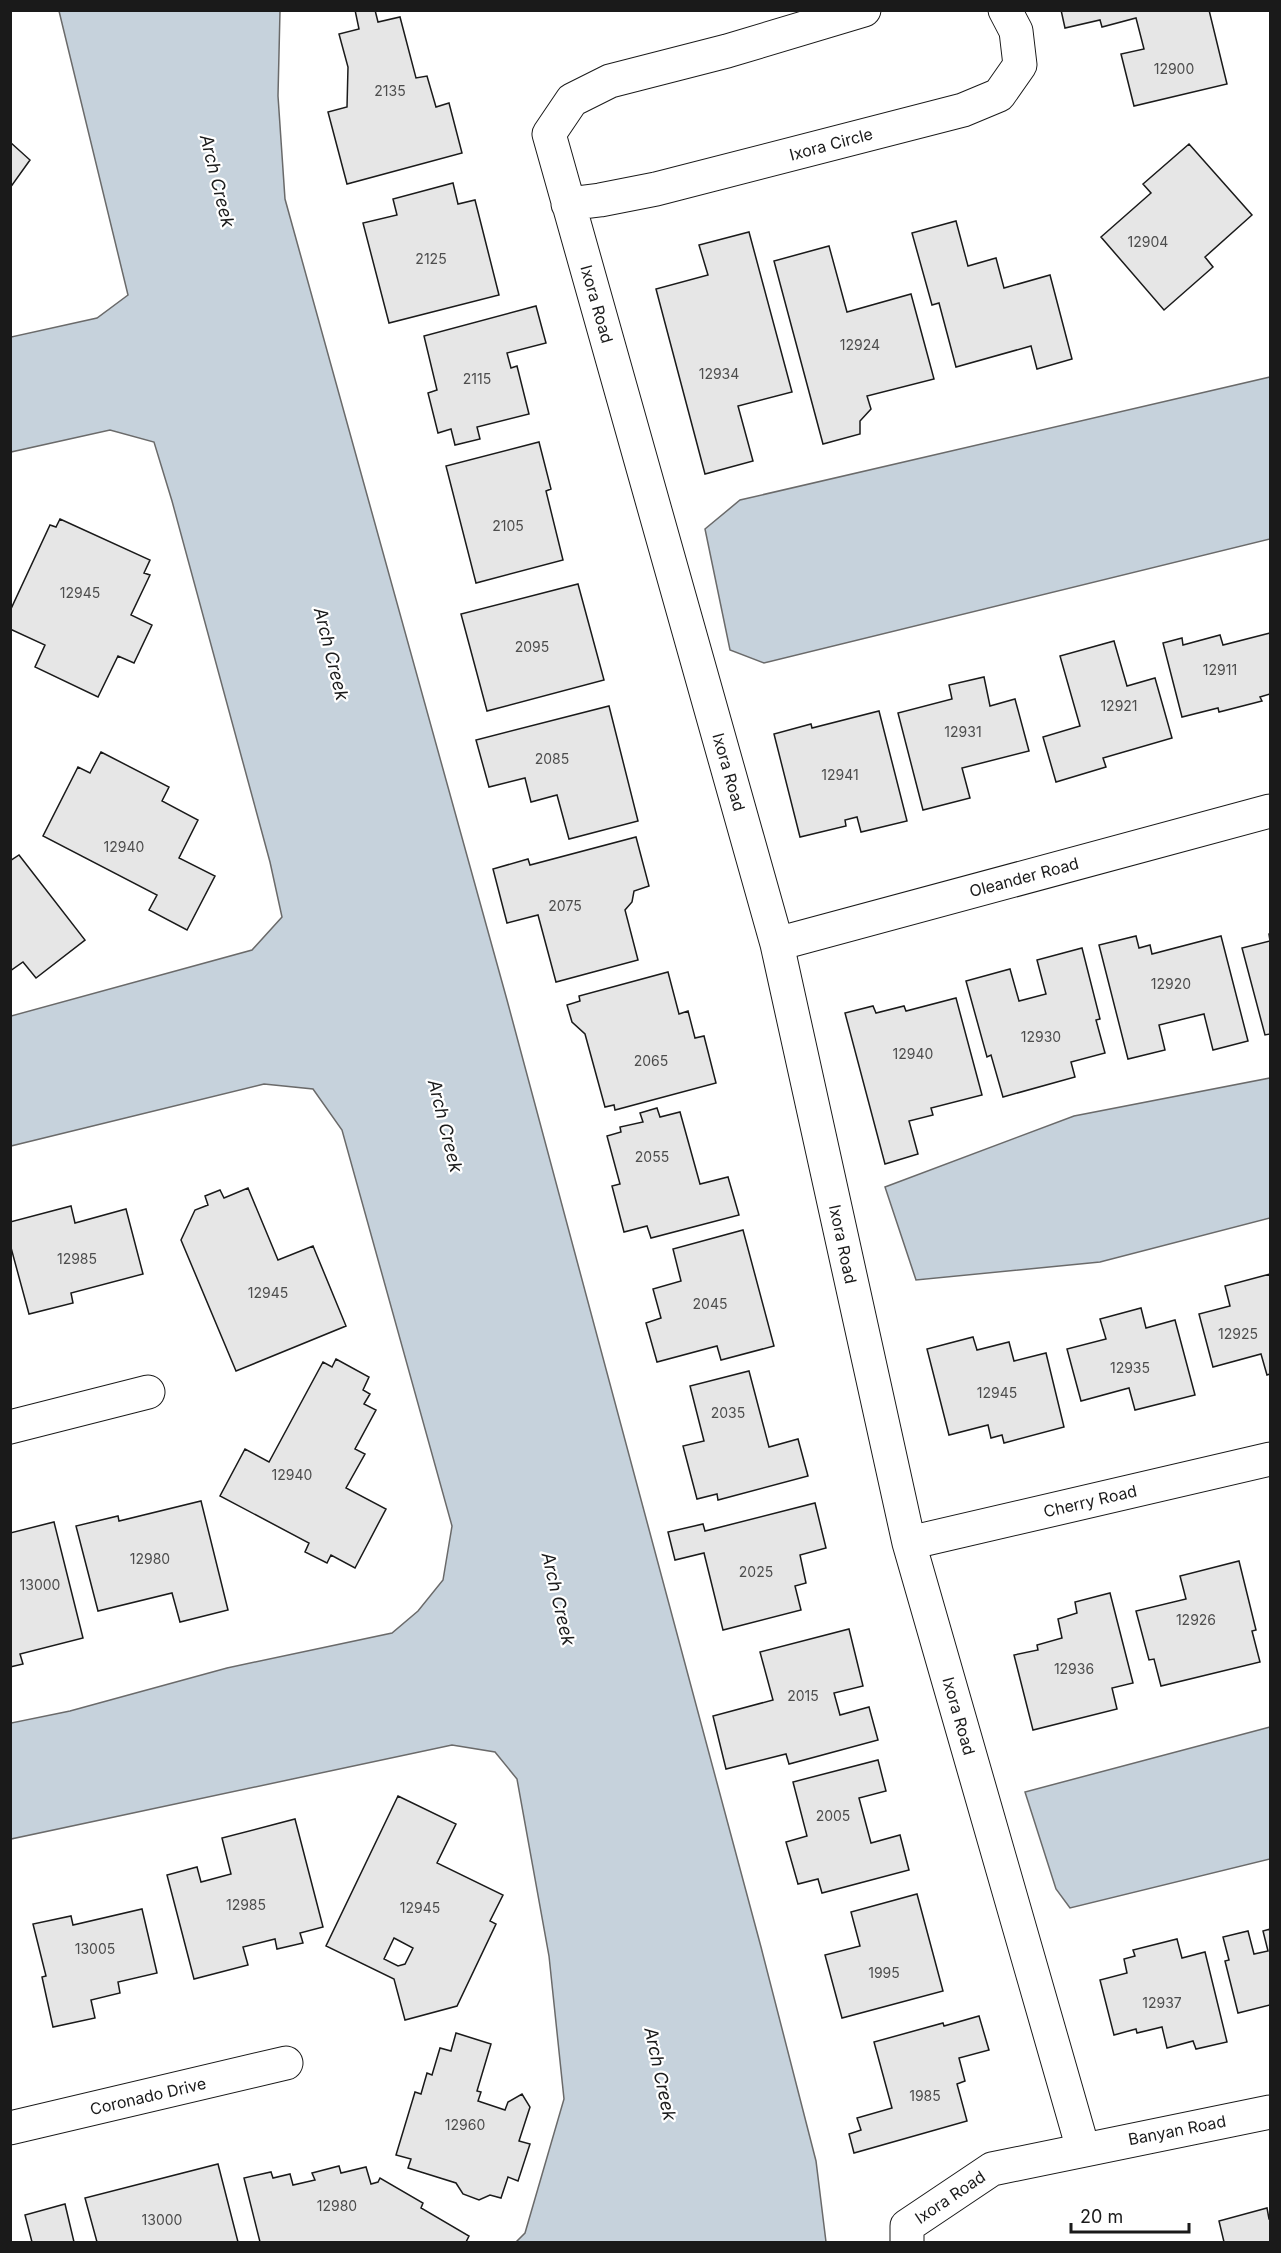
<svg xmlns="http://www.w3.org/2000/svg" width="1281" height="2253" viewBox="0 0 1281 2253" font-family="Inter,sans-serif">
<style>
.water{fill:#c6d2dc;stroke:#6a6a6a;stroke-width:1.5}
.building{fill:#e6e6e6;stroke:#1a1a1a;stroke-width:1.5;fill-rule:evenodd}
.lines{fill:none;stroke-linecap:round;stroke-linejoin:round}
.minor-casing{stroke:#1a1a1a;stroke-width:35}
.minor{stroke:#fff;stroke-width:33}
.labels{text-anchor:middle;stroke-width:4.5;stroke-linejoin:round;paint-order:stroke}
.number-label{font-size:14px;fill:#4d4d4d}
.street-label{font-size:16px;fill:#1a1a1a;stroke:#fff}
.water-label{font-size:18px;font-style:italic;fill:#1a1a1a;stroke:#fff}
</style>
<rect width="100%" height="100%" fill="#fff"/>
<path class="water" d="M 59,11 L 280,11 L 278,96 L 285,199 L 507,1000 L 761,1947 L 816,2161 L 826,2242 L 516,2242 L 525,2233 L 564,2099 L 549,1956 L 517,1779 L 495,1752 L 452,1745 L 11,1839 L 11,1723 L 70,1711 L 227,1668 L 392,1633 L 418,1611 L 443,1580 L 452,1526 L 342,1130 L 313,1089 L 264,1084 L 11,1146 L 11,1016 L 252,950 L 282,917 L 270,862 L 172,501 L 154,442 L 110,430 L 11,452 L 11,337 L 97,318 L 128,295 Z
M 1270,377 L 1270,539 L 764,663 L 730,650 L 705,529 L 740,500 Z
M 1270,1078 L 1270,1218 L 1100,1262 L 916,1280 L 885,1187 L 1074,1116 Z
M 1270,1727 L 1270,1859 L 1070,1908 L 1056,1889 L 1025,1792 Z"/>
<path class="building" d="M 355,10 L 375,10 L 378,22 L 400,17 L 416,78 L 427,76 L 436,107 L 449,103 L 462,153 L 347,184 L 328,112 L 347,107 L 348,67 L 339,34 L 359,29 Z
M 1061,10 L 1209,10 L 1227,84 L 1134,106 L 1121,54 L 1144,49 L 1136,18 L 1102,27 L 1100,20 L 1065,28 Z
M 10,142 L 30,160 L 10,188 Z
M 1189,144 L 1252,215 L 1205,257 L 1213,267 L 1164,310 L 1101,237 L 1151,193 L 1143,184 Z
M 453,183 L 458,204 L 475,200 L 499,295 L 389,323 L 363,223 L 397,215 L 393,199 Z
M 956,221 L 968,266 L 996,258 L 1004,288 L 1050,275 L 1072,359 L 1037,369 L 1031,346 L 956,367 L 939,303 L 932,305 L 912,233 Z
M 749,232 L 792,392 L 738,406 L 753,461 L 705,474 L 656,289 L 708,275 L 699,245 Z
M 829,246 L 847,312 L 911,294 L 934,379 L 867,396 L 871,409 L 860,421 L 860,434 L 823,444 L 774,261 Z
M 536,306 L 546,343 L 507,353 L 511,368 L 517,366 L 529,414 L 477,427 L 480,439 L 455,445 L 451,429 L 438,433 L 428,393 L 437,390 L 424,336 Z
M 539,442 L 551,489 L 546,491 L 563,560 L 476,583 L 446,466 Z
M 60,519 L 150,560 L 144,573 L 150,575 L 131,615 L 152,625 L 134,663 L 118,656 L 98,697 L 35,667 L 45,645 L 10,629 L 10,611 L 50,525 L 56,527 Z
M 578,584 L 604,680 L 487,711 L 461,614 Z
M 1270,633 L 1270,694 L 1260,697 L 1262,701 L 1219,712 L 1218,708 L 1182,717 L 1163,643 L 1182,638 L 1183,645 L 1220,635 L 1223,645 Z
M 1114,641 L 1127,686 L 1155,678 L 1172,738 L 1103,758 L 1106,767 L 1056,782 L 1043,737 L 1080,726 L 1060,656 Z
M 984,677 L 990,706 L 1015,699 L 1029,751 L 962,768 L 970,798 L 923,810 L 898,713 L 952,699 L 949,685 Z
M 609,706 L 638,821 L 569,839 L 557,795 L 531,802 L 525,778 L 489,787 L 476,740 Z
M 879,711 L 907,821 L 861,832 L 857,817 L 845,820 L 846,826 L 800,837 L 774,734 L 811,724 L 812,728 Z
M 101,752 L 169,787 L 162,801 L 198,820 L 179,858 L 215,876 L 187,930 L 149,910 L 157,895 L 43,836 L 78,767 L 90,773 Z
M 636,837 L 649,886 L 634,891 L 632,902 L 625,910 L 638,960 L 556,982 L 538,915 L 507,923 L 493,869 L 528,859 L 530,865 Z
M 19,855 L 85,940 L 36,978 L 23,962 L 10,971 L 10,861 Z
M 1270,933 L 1270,1034 L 1265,1035 L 1242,948 L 1270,941 L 1269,934 Z
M 1136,936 L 1139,948 L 1150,945 L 1152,954 L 1221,936 L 1248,1041 L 1213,1050 L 1204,1014 L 1159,1025 L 1165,1050 L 1128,1059 L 1099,945 Z
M 1082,948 L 1100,1019 L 1096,1020 L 1105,1053 L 1071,1062 L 1075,1077 L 1003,1097 L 991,1055 L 987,1057 L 966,981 L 1010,969 L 1019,1001 L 1046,994 L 1037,960 Z
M 668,972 L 679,1014 L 688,1011 L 695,1038 L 704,1036 L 716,1083 L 615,1110 L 614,1105 L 605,1107 L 585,1034 L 572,1022 L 567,1005 L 580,1001 L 579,996 Z
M 956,998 L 982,1095 L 931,1108 L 933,1115 L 909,1121 L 918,1154 L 885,1164 L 845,1013 L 873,1006 L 876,1013 L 904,1006 L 906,1011 Z
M 657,1108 L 660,1117 L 680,1112 L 700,1184 L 728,1177 L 739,1215 L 651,1238 L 647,1226 L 624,1232 L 612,1186 L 620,1184 L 607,1136 L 621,1132 L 620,1127 L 643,1122 L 640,1113 Z
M 248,1188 L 278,1260 L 313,1246 L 346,1326 L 236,1371 L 181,1240 L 195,1210 L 208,1205 L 205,1196 L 220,1190 L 224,1198 Z
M 71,1206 L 75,1223 L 126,1209 L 143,1274 L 71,1293 L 73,1303 L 29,1314 L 10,1244 L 10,1222 Z
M 743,1230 L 774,1346 L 721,1360 L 717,1346 L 657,1362 L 646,1323 L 661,1318 L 653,1289 L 681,1281 L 673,1249 Z
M 1270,1274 L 1270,1374 L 1267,1375 L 1261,1354 L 1213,1367 L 1199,1314 L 1230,1306 L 1225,1286 Z
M 1141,1308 L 1146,1328 L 1175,1320 L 1195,1395 L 1135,1410 L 1129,1388 L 1081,1401 L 1067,1349 L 1106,1339 L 1100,1319 Z
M 973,1337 L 977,1350 L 1009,1342 L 1014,1361 L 1046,1353 L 1064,1427 L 1004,1443 L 1002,1435 L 991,1438 L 988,1425 L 949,1435 L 927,1349 Z
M 336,1359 L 369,1377 L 363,1390 L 370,1394 L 364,1404 L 376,1410 L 355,1449 L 365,1454 L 346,1488 L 386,1509 L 355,1568 L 331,1555 L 327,1563 L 305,1552 L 309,1543 L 220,1496 L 245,1449 L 269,1462 L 323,1362 L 332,1367 Z
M 749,1371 L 769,1447 L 798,1439 L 808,1476 L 718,1500 L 717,1494 L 697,1499 L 683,1446 L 704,1441 L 690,1386 Z
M 201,1501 L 228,1610 L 180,1622 L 172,1593 L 98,1611 L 76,1526 L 118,1516 L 119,1521 Z
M 815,1503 L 826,1548 L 800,1555 L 806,1583 L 795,1586 L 801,1610 L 723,1630 L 704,1553 L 675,1560 L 668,1532 L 703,1524 L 705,1531 Z
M 54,1522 L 83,1638 L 20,1654 L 23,1664 L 10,1667 L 10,1533 Z
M 1239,1561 L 1256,1630 L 1252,1631 L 1260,1662 L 1161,1686 L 1154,1659 L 1149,1660 L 1136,1611 L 1186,1599 L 1180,1576 Z
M 1110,1593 L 1133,1683 L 1112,1688 L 1117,1709 L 1033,1730 L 1014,1655 L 1038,1650 L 1037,1645 L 1062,1638 L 1058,1619 L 1077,1613 L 1075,1602 Z
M 849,1629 L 863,1686 L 834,1693 L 840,1715 L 869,1707 L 878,1740 L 789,1764 L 786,1754 L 726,1769 L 713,1716 L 773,1700 L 760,1652 Z
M 878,1760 L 886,1791 L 859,1798 L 871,1843 L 900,1835 L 909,1870 L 822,1893 L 818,1879 L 798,1884 L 786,1842 L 807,1836 L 793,1782 Z
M 398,1796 L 456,1824 L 437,1863 L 503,1895 L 490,1921 L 496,1924 L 457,2006 L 405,2020 L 394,1979 L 326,1946 ZM 394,1938 L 413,1948 L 405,1964 L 398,1966 L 384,1959 Z
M 295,1819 L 323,1927 L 300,1933 L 303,1943 L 277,1949 L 275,1939 L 243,1947 L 248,1965 L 194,1979 L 167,1875 L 197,1867 L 201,1882 L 231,1874 L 222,1838 Z
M 917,1894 L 943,1991 L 842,2018 L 825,1955 L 860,1946 L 851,1912 Z
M 142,1909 L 157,1973 L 118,1982 L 120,1993 L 91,2000 L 95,2018 L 53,2027 L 42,1977 L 46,1976 L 33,1924 L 71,1916 L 73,1925 Z
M 1270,1929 L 1270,2005 L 1238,2013 L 1225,1961 L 1229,1960 L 1223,1937 L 1248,1931 L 1254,1954 L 1268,1951 L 1263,1931 Z
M 1177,1939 L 1182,1958 L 1205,1952 L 1227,2042 L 1196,2049 L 1193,2041 L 1167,2048 L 1162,2027 L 1137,2033 L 1136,2029 L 1114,2035 L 1100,1980 L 1127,1973 L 1124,1959 L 1135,1956 L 1133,1950 Z
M 979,2016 L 989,2050 L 959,2058 L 965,2081 L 957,2084 L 967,2121 L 854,2153 L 849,2134 L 861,2130 L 857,2118 L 892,2108 L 874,2042 L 943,2023 L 944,2026 Z
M 456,2033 L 491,2044 L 477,2091 L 481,2092 L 478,2101 L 505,2110 L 508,2102 L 522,2094 L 530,2107 L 519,2141 L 530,2144 L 518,2181 L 508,2177 L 501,2198 L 490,2195 L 479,2200 L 463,2194 L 456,2183 L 408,2168 L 411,2159 L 396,2155 L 415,2092 L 421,2094 L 427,2073 L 432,2075 L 440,2048 L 451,2051 Z
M 218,2164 L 238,2242 L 97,2242 L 85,2198 Z
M 339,2166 L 341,2173 L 366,2167 L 371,2184 L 378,2182 L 380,2178 L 423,2203 L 421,2208 L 469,2236 L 466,2242 L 260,2242 L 244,2178 L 271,2172 L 273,2178 L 290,2174 L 293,2185 L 315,2180 L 312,2173 Z
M 65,2204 L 74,2242 L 30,2242 L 32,2242 L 25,2215 Z
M 1267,2208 L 1269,2219 L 1270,2219 L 1270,2242 L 1224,2242 L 1219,2221 Z"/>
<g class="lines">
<g class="minor-casing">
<path id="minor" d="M 864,10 L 727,51 L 610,81 L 572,100 L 549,134 L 777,944 L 909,1543 L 1083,2149
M 568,204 L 600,200 L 656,189 L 963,110 L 999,95 L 1020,65 L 1016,31 L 1005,10
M 777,944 L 1270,811
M 10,1427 L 148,1392
M 909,1543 L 1270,1459
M 10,2128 L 286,2063
M 907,2242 L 907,2226 L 992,2169 L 1270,2112"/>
</g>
<use href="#minor" class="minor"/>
</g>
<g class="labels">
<g class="number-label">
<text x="1174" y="74">12900</text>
<text x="390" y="96">2135</text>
<text x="1148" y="247">12904</text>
<text x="431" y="264">2125</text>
<text x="860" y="350">12924</text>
<text x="719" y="379">12934</text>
<text x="477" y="384">2115</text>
<text x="508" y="531">2105</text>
<text x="80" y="598">12945</text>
<text x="532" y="652">2095</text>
<text x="1220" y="675">12911</text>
<text x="1119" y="711">12921</text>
<text x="963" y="737">12931</text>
<text x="552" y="764">2085</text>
<text x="840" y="780">12941</text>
<text x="124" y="852">12940</text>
<text x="565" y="911">2075</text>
<text x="1171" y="989">12920</text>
<text x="1041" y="1042">12930</text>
<text x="913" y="1059">12940</text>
<text x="651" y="1066">2065</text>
<text x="652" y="1162">2055</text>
<text x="77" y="1264">12985</text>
<text x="268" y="1298">12945</text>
<text x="710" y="1309">2045</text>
<text x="1238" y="1339">12925</text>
<text x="1130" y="1373">12935</text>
<text x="997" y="1398">12945</text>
<text x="728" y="1418">2035</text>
<text x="292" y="1480">12940</text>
<text x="150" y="1564">12980</text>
<text x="756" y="1577">2025</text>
<text x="40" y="1590">13000</text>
<text x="1196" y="1625">12926</text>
<text x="1074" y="1674">12936</text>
<text x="803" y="1701">2015</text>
<text x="833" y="1821">2005</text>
<text x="246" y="1910">12985</text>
<text x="420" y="1913">12945</text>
<text x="95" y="1954">13005</text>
<text x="884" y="1978">1995</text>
<text x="1162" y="2008">12937</text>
<text x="925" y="2101">1985</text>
<text x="465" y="2130">12960</text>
<text x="337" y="2211">12980</text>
<text x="162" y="2225">13000</text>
</g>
<g class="street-label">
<text transform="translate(831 144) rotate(-15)" y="6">Ixora Circle</text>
<text transform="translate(597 304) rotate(74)" y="6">Ixora Road</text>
<text transform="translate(729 772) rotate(74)" y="6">Ixora Road</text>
<text transform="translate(1024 877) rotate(-15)" y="6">Oleander Road</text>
<text transform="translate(843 1244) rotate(78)" y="6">Ixora Road</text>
<text transform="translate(1090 1501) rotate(-13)" y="6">Cherry Road</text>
<text transform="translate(959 1716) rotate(74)" y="6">Ixora Road</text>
<text transform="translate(148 2096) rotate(-13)" y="6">Coronado Drive</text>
<text transform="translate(1177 2130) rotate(-11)" y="6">Banyan Road</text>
<text transform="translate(950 2197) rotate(-34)" y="6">Ixora Road</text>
</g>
<g class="water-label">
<text transform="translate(217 181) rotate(76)" y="6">Arch Creek</text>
<text transform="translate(331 654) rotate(76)" y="6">Arch Creek</text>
<text transform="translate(445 1126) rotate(76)" y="6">Arch Creek</text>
<text transform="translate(558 1599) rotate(77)" y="6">Arch Creek</text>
<text transform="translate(660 2074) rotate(78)" y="6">Arch Creek</text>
</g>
</g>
<rect width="1281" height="2253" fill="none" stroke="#1a1a1a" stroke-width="24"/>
<path d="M1071 2223v9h118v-9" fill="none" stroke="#1a1a1a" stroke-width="3"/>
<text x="1080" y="2223" font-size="18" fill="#1a1a1a" stroke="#ffffff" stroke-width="4.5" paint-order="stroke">20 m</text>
</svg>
